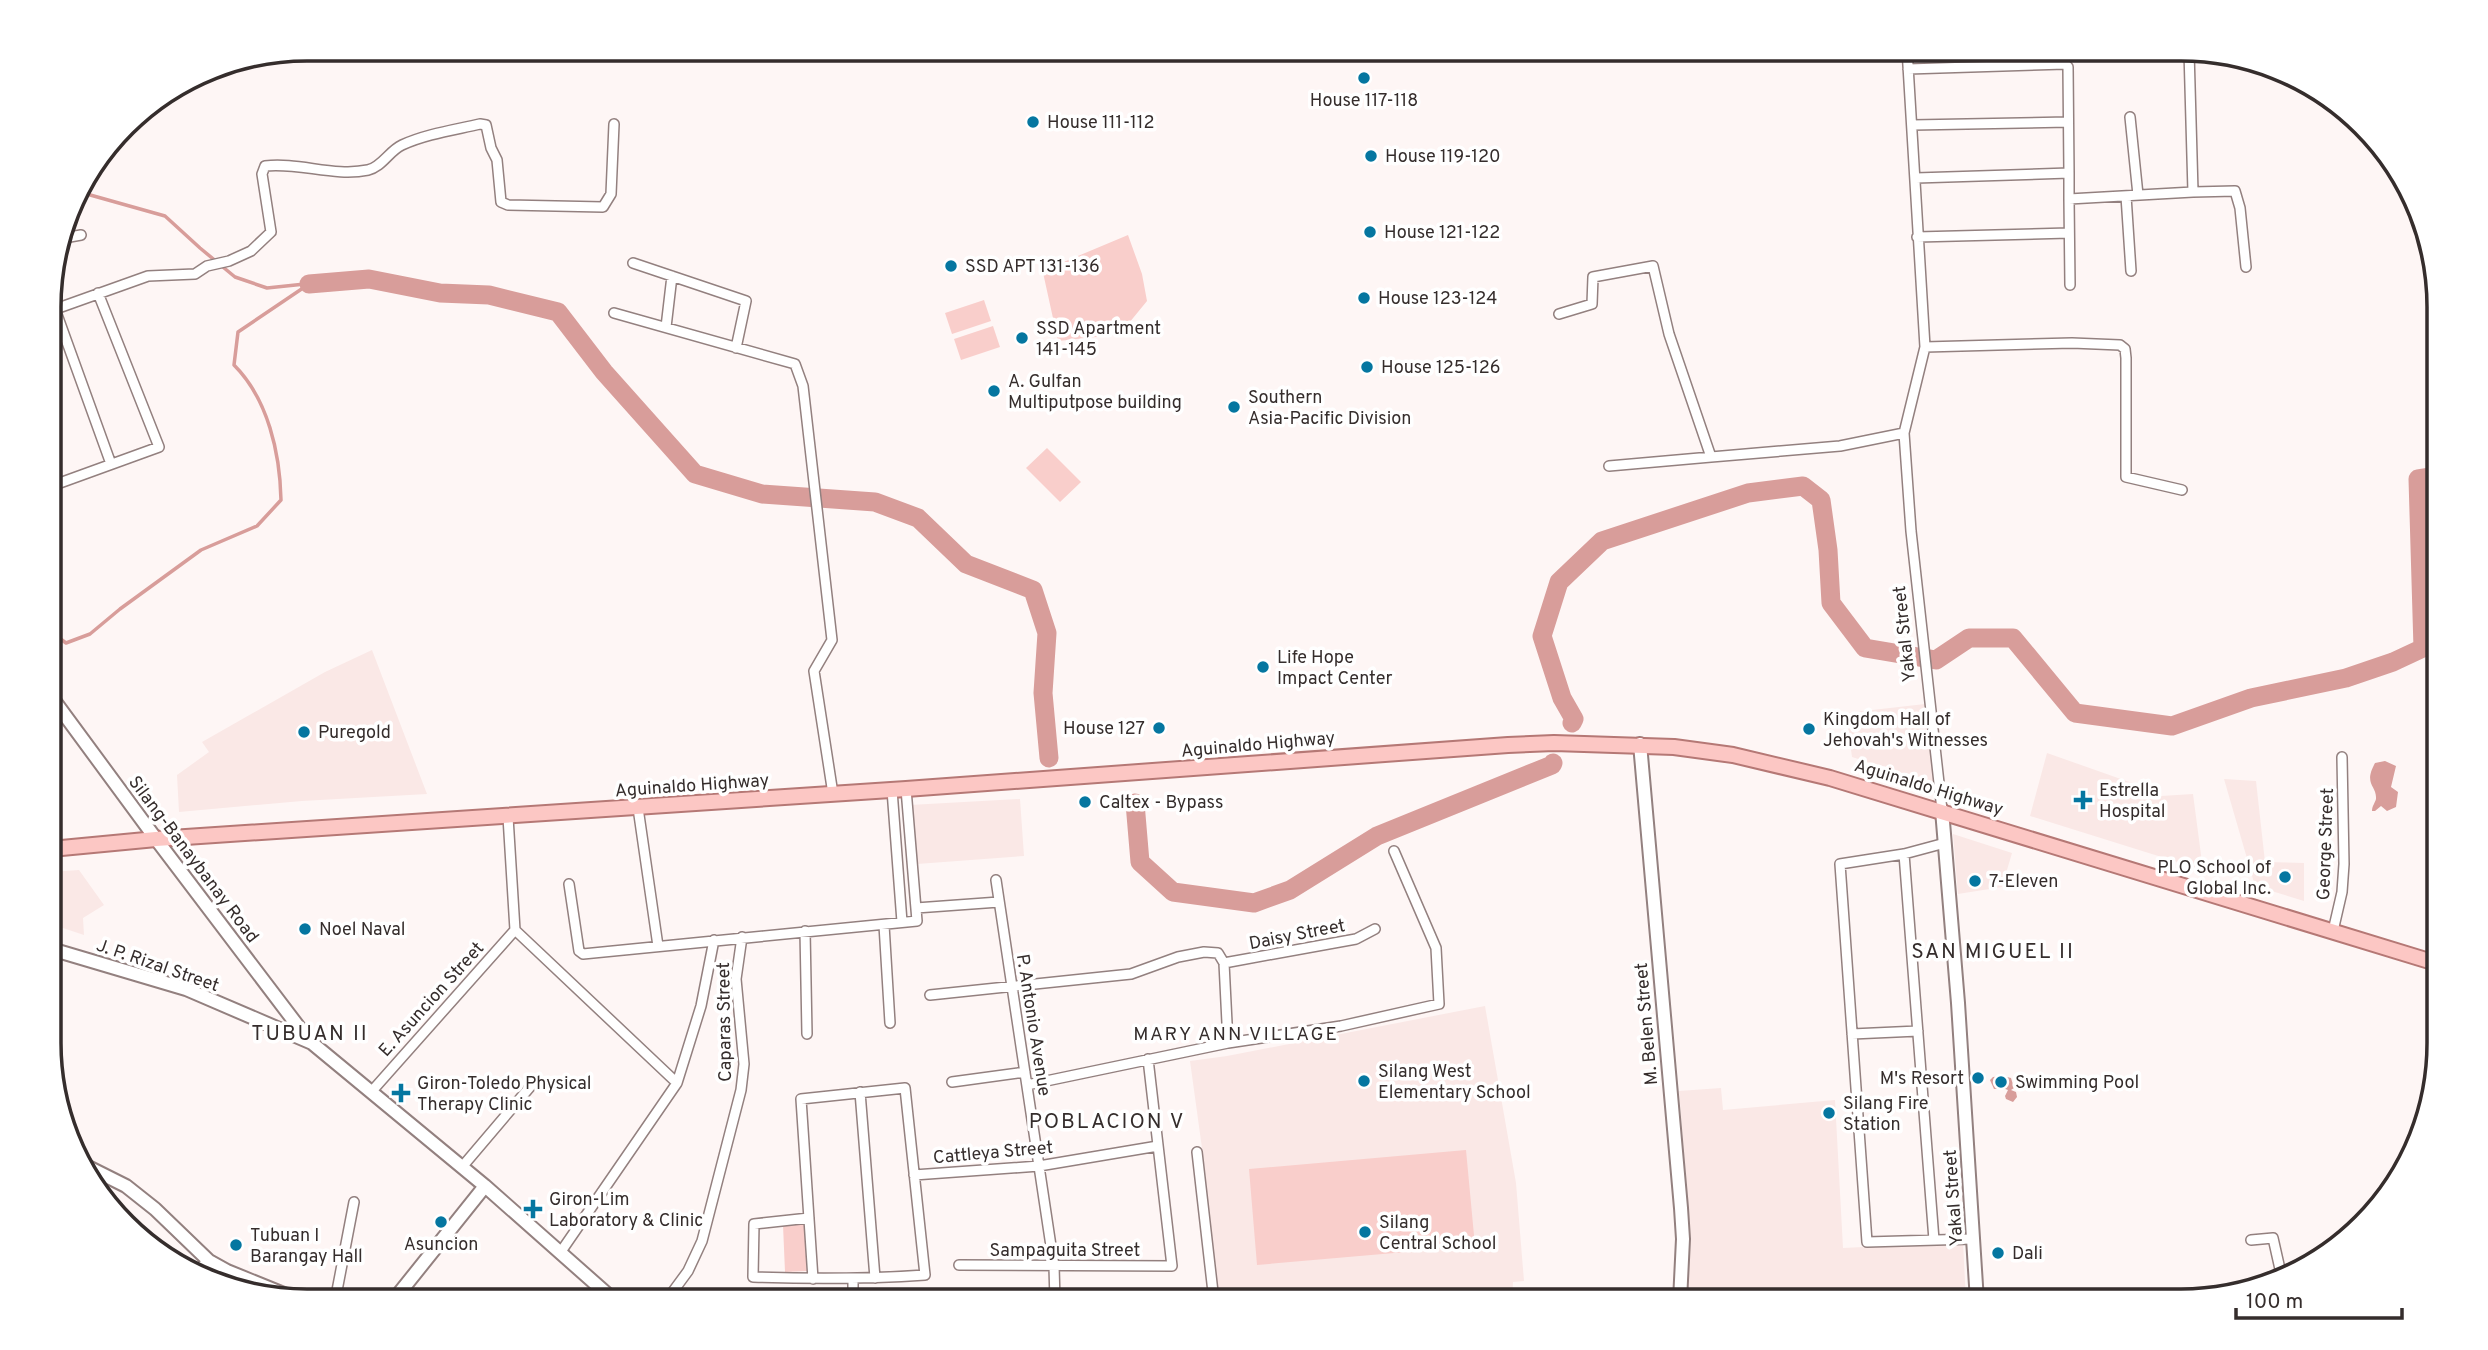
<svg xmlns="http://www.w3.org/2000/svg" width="2488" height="1350" viewBox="0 0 2488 1350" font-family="Overpass,sans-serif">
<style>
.built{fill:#fae8e6}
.green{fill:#f9cecb}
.water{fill:#d89d9a}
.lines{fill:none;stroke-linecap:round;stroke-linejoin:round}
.stream{stroke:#d89d9a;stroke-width:3.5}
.river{stroke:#d89d9a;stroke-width:19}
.street-casing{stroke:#93807f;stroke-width:12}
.secondary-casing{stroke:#93807f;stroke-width:16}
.primary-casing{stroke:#b57875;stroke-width:18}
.street{stroke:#fff;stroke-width:9}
.secondary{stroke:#fff;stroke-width:12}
.primary{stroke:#fcc7c4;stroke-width:14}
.poi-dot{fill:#0576a0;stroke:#fff;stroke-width:2.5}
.labels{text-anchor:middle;stroke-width:7;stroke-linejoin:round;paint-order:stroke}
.poi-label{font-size:18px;fill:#352d2c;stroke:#fff;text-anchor:start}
.street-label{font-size:18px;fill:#352d2c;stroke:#fff}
.neighbourhood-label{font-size:19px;letter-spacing:2px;fill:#352d2c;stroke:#fff}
.quarter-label{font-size:21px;letter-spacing:2px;fill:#352d2c;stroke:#fff}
.rim{fill:none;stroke:#352d2c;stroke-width:3.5}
</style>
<rect width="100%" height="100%" fill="#fef6f5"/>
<path class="built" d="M 372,650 L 427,794 L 302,801 L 179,812 L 177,775 L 209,752 L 202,742 L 325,672 Z
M 1925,704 L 1934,783 L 1852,757 L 1846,713 Z
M 2047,753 L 2135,784 L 2161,796 L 2193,794 L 2203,870 L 2030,816 Z
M 2224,779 L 2256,781 L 2265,862 L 2304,863 L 2304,901 L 2255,886 Z
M 1020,799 L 1024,856 L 917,864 L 910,805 Z
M 1953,834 L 2012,853 L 2002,887 L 1958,894 Z
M 79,870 L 104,905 L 83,918 L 84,935 L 51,924 L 51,872 Z
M 1485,1006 L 1516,1183 L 1524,1281 L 1513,1282 L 1512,1301 L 1216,1301 L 1205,1170 L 1190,1061 L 1227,1056 Z
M 1721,1088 L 1723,1110 L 1835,1100 L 1843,1248 L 1963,1242 L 1966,1301 L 1687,1301 L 1690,1229 L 1679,1091 Z"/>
<path class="green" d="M 1128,235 L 1142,274 L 1147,301 L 1129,323 L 1105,336 L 1058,341 L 1042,268 L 1066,261 Z
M 984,300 L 991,321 L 952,334 L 945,313 Z
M 993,326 L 1000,347 L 961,360 L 954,339 Z
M 1047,448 L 1081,482 L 1060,502 L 1026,468 Z
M 1466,1150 L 1475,1246 L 1257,1265 L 1249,1169 Z
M 804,1224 L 807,1271 L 785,1272 L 783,1225 Z"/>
<path class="water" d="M 2385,761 L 2396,766 L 2391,787 L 2398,792 L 2396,807 L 2387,811 L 2381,806 L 2375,811 L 2372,811 C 2372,806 2375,803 2376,799 C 2377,785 2363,785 2375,763 Z
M 2003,1076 L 2011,1078 L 2014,1088 L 2011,1090 L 2016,1092 L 2017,1097 L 2013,1102 L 2006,1099 L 2005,1096 L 2008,1090 L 2003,1088 L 1994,1089 L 1990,1080 L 1993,1077 Z"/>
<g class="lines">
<path class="stream" d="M 76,191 L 165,216 L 200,248 L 235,277 L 267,288 L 305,284
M 50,631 L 66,643 L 90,634 L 120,609 L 201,550 L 257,526 L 281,500 C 280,453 268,399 234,365 L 238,332 L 309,284"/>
<path class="river" d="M 309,284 L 369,279 L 440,293 L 489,295 L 558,312 L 604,372 L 695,474 L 762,494 L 875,502 L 918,518 L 966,564 L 1033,590 L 1047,633 L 1043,693 L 1049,758
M 1572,723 L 1574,719 L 1562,698 L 1542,636 L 1559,582 L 1602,541 L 1748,493 L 1803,486 L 1821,500 L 1828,550 L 1831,603 L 1865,648 L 1936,660 L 1969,638 L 2013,638 L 2075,713 L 2172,726 L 2251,698 L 2346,678 L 2393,662 L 2423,648 L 2418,479 L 2437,476
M 1135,803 L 1140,862 L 1173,892 L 1254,903 L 1290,890 L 1377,836 L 1552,765 L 1553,763"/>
<g class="street-casing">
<path id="street" d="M 1907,49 L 1925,347 L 1904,433 L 1911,531 L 1942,810
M 1908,69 L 2065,64 L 2068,67 L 2069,173 L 1916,178
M 2130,117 L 2138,195
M 1913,125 L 2068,122
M 2069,173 L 2069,199 L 2193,192 L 2189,51
M 2193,192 L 2235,191 L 2240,208 L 2246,267
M 2126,196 L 2131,271
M 2069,199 L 2070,285
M 1917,237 L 2069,233
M 64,238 L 81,235
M 633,263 L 746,301 L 736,348
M 55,309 L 111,464
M 50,311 L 148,276 L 195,274 L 207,266 L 229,261 L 251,251 L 271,232 L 262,174 L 265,166 C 299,162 334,177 368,170 C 382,167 389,151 402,145 C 426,134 454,130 480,124 L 486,125 L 491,148 L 497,160 L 501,202 L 508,205 L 603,207 L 611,194 L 614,124
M 614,313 L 795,364 L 803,386 L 832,640 L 814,671 L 833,794
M 1559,314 L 1592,304 L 1593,277 L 1653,266 L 1669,334 L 1711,457 L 1840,446 L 1904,433
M 666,327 L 672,276
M 1925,347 L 2072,343 L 2120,345 L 2125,349 L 2126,358 L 2126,477 L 2182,490
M 50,463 L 57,484 L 159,447 L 98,293
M 1609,466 L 1711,457
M 892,790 L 902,922
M 638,808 L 658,946
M 508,817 L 515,930
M 1945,843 L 1904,854 L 1840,864 L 1867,1242 L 1972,1239
M 1904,854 L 1934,1240
M 996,880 L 1054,1266 L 1055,1301
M 569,884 L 579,951 L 583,954 L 917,921 L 906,789
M 916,908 L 999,902
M 884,925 L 890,1023
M 515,930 L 677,1083
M 805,931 L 807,1034
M 2333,931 L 2342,892 L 2344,864 L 2342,757
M 1224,963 L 1356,939 L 1375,929
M 930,995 L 1131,974 L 1178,957 L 1204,952 L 1218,953 L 1224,963 L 1228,1043
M 1852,1034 L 1918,1031
M 952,1082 L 1025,1072
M 1027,1085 L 1228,1043 L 1341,1026 L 1439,1004 L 1436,948 L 1394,851
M 372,1091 L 515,930
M 860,1092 L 875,1278
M 1197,1152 L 1214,1301
M 462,1167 L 535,1081
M 914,1175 L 1039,1166 L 1158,1146
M 809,1218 L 754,1224 L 753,1277 C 811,1279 868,1279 925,1275 L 905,1088 L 801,1099 L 813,1279
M 2251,1240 L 2273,1238 L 2282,1278
M 560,1253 L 677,1083 L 701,1006 L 714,940
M 959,1265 L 1172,1266 L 1148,1059
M 184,1267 L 198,1269
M 197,1275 L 198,1269 L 209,1261
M 853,1279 L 853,1301
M 335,1301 L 354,1202
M 666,1301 L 688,1271 L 702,1241 L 741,1090 L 744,1064 L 736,979 L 742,937"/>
</g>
<g class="secondary-casing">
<path id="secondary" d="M 50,695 L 156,839 L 310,1042
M 1640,744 L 1681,1208 L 1683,1239 L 1680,1301
M 1942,810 L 1958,1003 L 1977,1301
M 51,949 L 186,989 L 312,1043 L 485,1186 L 615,1301
M 84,1165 L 126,1186 L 155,1209 L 209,1261 L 227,1271 L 296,1299
M 393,1301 L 485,1186"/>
</g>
<g class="primary-casing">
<path id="primary" d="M 51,849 L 156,839 L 906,789 L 1508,745 L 1554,743 L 1674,747 L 1733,755 L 1830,778 L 2439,964"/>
</g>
<use href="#street" class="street"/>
<use href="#secondary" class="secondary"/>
<use href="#primary" class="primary"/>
</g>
<g class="poi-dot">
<circle cx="1364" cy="78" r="7"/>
<circle cx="1033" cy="122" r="7"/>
<circle cx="1371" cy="156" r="7"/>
<circle cx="1370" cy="232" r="7"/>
<circle cx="951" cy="266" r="7"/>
<circle cx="1364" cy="298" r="7"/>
<circle cx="1022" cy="338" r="7"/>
<circle cx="1367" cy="367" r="7"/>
<circle cx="994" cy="391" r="7"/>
<circle cx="1234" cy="407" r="7"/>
<circle cx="1263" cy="667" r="7"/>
<circle cx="1159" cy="728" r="7"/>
<circle cx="1809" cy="729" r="7"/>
<circle cx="304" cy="732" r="7"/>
<path d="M2079.5 789.5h7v7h7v7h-7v7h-7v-7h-7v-7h7z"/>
<circle cx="1085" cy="802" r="7"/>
<circle cx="2285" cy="877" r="7"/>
<circle cx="1975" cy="881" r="7"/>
<circle cx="305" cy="929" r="7"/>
<circle cx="1978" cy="1078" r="7"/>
<circle cx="1364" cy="1081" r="7"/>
<circle cx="2001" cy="1082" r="7"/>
<path d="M397.5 1082.5h7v7h7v7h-7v7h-7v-7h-7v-7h7z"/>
<circle cx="1829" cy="1113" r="7"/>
<path d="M529.5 1198.5h7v7h7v7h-7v7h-7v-7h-7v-7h7z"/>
<circle cx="441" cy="1222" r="7"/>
<circle cx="1365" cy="1232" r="7"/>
<circle cx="236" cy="1245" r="7"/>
<circle cx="1998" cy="1253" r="7"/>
</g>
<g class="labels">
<g class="poi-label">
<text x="1364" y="106" text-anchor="middle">House 117-118</text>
<text x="1047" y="128">House 111-112</text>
<text x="1385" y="162">House 119-120</text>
<text x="1384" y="238">House 121-122</text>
<text x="965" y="272">SSD APT 131-136</text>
<text x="1378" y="304">House 123-124</text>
<text x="1036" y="334">SSD Apartment<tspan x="1036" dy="21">141-145</tspan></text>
<text x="1381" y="373">House 125-126</text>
<text x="1008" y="387">A. Gulfan<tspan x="1008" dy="21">Multiputpose building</tspan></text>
<text x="1248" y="403">Southern<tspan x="1248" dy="21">Asia-Pacific Division</tspan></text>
<text x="1277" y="663">Life Hope<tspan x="1277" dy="21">Impact Center</tspan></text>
<text x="1823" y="725">Kingdom Hall of<tspan x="1823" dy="21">Jehovah's Witnesses</tspan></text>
<text x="1145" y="734" text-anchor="end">House 127</text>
<text x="318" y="738">Puregold</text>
<text x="2099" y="796">Estrella<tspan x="2099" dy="21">Hospital</tspan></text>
<text x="1099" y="808">Caltex - Bypass</text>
<text x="2271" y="873" text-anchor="end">PLO School of<tspan x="2271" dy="21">Global Inc.</tspan></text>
<text x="1989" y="887">7-Eleven</text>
<text x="319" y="935">Noel Naval</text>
<text x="1378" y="1077">Silang West<tspan x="1378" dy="21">Elementary School</tspan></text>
<text x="1964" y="1084" text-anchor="end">M's Resort</text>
<text x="2015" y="1088">Swimming Pool</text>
<text x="417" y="1089">Giron-Toledo Physical<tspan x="417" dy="21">Therapy Clinic</tspan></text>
<text x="1843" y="1109">Silang Fire<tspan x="1843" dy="21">Station</tspan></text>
<text x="549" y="1205">Giron-Lim<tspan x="549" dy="21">Laboratory &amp; Clinic</tspan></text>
<text x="1379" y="1228">Silang<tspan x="1379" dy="21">Central School</tspan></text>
<text x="250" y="1241">Tubuan I<tspan x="250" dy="21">Barangay Hall</tspan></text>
<text x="441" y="1250" text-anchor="middle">Asuncion</text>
<text x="2012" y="1259">Dali</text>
</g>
<g class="street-label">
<text transform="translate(1904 634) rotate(-96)" y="6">Yakal Street</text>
<text transform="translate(1258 744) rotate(-5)" y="6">Aguinaldo Highway</text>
<text transform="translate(692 785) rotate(-4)" y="6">Aguinaldo Highway</text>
<text transform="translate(1929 787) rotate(17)" y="6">Aguinaldo Highway</text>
<text transform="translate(2325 844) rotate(-88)" y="6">George Street</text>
<text transform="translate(194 859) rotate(53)" y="6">Silang-Banaybanay Road</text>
<text transform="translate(1297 934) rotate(-11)" y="6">Daisy Street</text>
<text transform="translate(158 965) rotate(19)" y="6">J. P. Rizal Street</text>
<text transform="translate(431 999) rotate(-48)" y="6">E. Asuncion Street</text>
<text transform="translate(724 1022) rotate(-91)" y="6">Caparas Street</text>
<text transform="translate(1646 1024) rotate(-95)" y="6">M. Belen Street</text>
<text transform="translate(1034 1025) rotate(81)" y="6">P. Antonio Avenue</text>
<text transform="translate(993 1152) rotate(-5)" y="6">Cattleya Street</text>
<text transform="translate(1953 1198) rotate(-94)" y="6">Yakal Street</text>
<text x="1065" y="1256">Sampaguita Street</text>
</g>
<g class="neighbourhood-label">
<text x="1236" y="1040">MARY ANN VILLAGE</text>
</g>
<g class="quarter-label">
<text x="1993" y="958">SAN MIGUEL II</text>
<text x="310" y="1040">TUBUAN II</text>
<text x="1107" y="1128">POBLACION V</text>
</g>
</g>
<path d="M0 0H2488V1350H0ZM307 61H2181A246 246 0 0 1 2427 307V1043A246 246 0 0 1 2181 1289H307A246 246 0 0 1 61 1043V307A246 246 0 0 1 307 61Z" fill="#fff" fill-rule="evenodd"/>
<path class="rim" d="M307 61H2181A246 246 0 0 1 2427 307V1043A246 246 0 0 1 2181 1289H307A246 246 0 0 1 61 1043V307A246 246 0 0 1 307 61Z"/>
<path d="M2236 1308v10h166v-10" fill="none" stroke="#352d2c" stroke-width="3.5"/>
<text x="2246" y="1308" font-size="21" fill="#352d2c" stroke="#ffffff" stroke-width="5" paint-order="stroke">100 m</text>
</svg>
